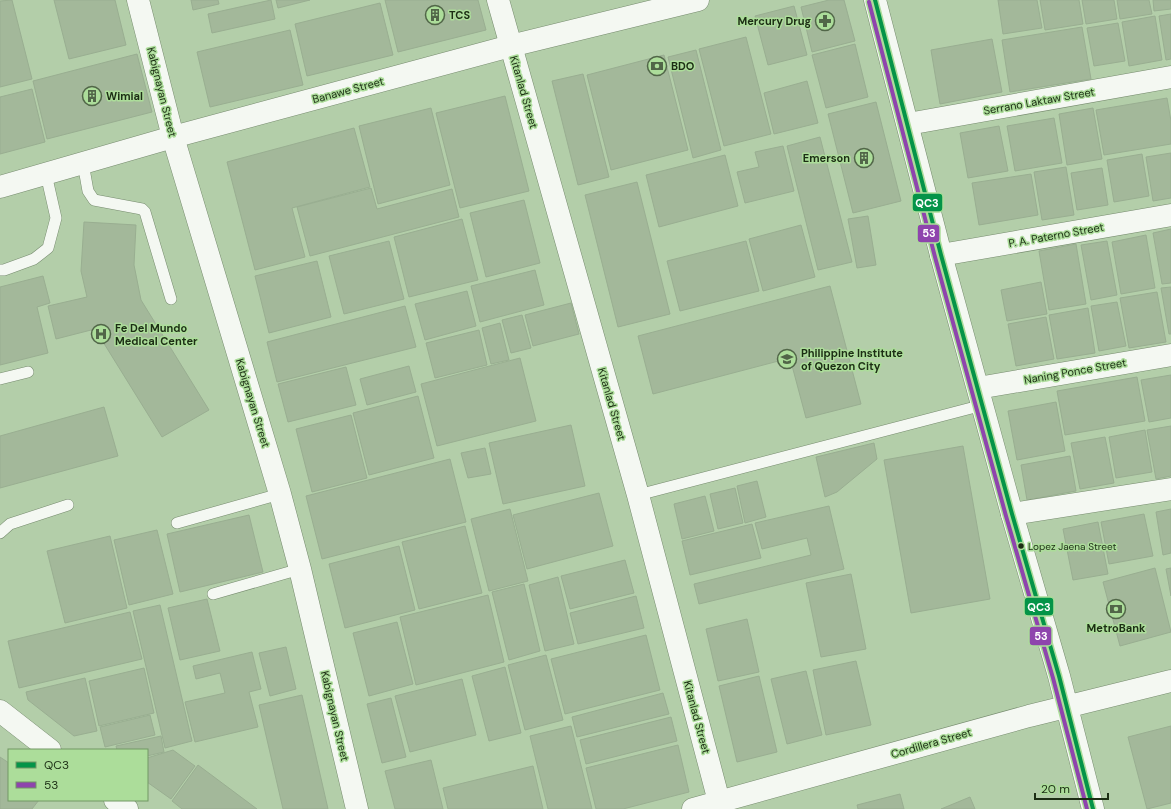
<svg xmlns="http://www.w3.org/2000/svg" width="1171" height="809" viewBox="0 0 1171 809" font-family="'DM Sans',sans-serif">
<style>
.building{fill:#a3b89a;stroke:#99ae91}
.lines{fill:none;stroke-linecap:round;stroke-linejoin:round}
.lane-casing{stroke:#768b6e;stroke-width:12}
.street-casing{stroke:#768b6e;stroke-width:23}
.secondary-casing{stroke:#768b6e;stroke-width:23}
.lane{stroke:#f4f8f2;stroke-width:11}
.street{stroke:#f4f8f2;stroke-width:22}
.secondary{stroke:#f4f8f2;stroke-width:22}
.bus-1-casing{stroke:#acdd9a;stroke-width:7}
.bus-2-casing{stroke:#acdd9a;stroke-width:7}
.bus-1{stroke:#049448;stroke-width:4}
.bus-2{stroke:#8e44ad;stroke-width:4}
.bus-dot{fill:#1c2e14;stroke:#acdd9a;stroke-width:1.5}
.labels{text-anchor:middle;stroke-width:3;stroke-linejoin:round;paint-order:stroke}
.bus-label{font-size:10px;fill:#1c2e14;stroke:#acdd9a;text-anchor:start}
.poi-label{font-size:11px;font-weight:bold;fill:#1c2e14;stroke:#acdd9a;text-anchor:start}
.street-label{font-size:11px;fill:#1c2e14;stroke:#acdd9a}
.line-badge{stroke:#acdd9a;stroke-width:1.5}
.badge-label{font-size:11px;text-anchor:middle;font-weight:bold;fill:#fff}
</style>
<rect width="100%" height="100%" fill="#b3cea9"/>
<path class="building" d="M 12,0 L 32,79 L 0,87 L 0,1 Z
M 54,0 L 115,0 L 126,45 L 69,59 Z
M 191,0 L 218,0 L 219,4 L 193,10 Z
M 271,0 L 275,19 L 212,33 L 208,14 Z
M 276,0 L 310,0 L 278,8 Z
M 385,0 L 478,0 L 486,30 L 398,52 Z
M 829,0 L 844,0 L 855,41 L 812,52 L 801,7 Z
M 998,0 L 1037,0 L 1042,28 L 1003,34 Z
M 1040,0 L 1079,0 L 1083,24 L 1045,30 Z
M 1082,0 L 1114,0 L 1117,19 L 1086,24 Z
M 1117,0 L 1149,0 L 1152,14 L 1120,19 Z
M 1153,0 L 1171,0 L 1171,9 L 1154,11 Z
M 380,3 L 393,55 L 307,76 L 295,24 Z
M 794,6 L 807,55 L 768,65 L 755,16 Z
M 1171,14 L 1171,59 L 1166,60 L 1159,16 Z
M 1155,16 L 1162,60 L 1129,66 L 1122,22 Z
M 1118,23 L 1125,61 L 1094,66 L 1087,28 Z
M 1082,27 L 1091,79 L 1010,92 L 1002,40 Z
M 290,30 L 303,85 L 210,107 L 197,52 Z
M 746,37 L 771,134 L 724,146 L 699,49 Z
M 992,39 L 1002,92 L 940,104 L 931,50 Z
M 855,44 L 868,97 L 826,108 L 812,55 Z
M 696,50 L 721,150 L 693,158 L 668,57 Z
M 137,54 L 152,112 L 47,139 L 33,81 Z
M 664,55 L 688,150 L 611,170 L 587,75 Z
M 583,74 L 609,177 L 578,185 L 552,81 Z
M 807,81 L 818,123 L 774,134 L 764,93 Z
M 32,89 L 45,142 L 0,154 L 0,97 Z
M 505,96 L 529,191 L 460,208 L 436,113 Z
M 1167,98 L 1171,121 L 1171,144 L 1104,155 L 1096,110 Z
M 876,102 L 901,201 L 853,213 L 828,114 Z
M 431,108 L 450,185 L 378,204 L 359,126 Z
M 1093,108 L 1102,159 L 1067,165 L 1059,114 Z
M 1054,118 L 1062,163 L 1015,171 L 1007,126 Z
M 999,126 L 1008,171 L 968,178 L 960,133 Z
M 354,128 L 370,187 L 292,208 L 305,257 L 255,270 L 227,162 Z
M 820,137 L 852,262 L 818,270 L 787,146 Z
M 783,146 L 794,191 L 745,203 L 737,172 L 759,167 L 755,152 Z
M 1171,153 L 1171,198 L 1153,201 L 1146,157 Z
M 1142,154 L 1149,196 L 1114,202 L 1107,160 Z
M 725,155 L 738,206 L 659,227 L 646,175 Z
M 1066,167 L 1074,215 L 1042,220 L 1034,172 Z
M 1102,168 L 1108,205 L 1077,210 L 1071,173 Z
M 1031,174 L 1038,215 L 979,225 L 972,183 Z
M 637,182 L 670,314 L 618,327 L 585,195 Z
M 371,188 L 377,209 L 452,189 L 459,217 L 310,256 L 297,207 Z
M 524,200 L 540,263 L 486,277 L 470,213 Z
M 868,216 L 876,265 L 857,268 L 848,219 Z
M 462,219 L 478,280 L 409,297 L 394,237 Z
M 84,222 L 136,225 L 134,265 L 141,300 L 209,410 L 162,437 L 95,329 L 56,339 L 48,306 L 87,297 L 81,271 Z
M 801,225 L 815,277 L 763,291 L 749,239 Z
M 1171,229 L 1171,283 L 1162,284 L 1153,233 Z
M 1146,235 L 1155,288 L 1121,294 L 1112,242 Z
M 389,241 L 404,299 L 344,314 L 329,256 Z
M 746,241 L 759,291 L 680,311 L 667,261 Z
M 1107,241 L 1117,295 L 1091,300 L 1081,245 Z
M 1076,244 L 1086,304 L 1049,310 L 1039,251 Z
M 317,261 L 331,317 L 269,333 L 255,276 Z
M 535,270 L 544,305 L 480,322 L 471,286 Z
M 43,276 L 50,303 L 37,307 L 48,353 L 0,365 L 0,287 Z
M 1041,282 L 1047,314 L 1007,321 L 1001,290 Z
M 830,286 L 861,404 L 806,418 L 790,358 L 653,394 L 638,336 Z
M 1171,287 L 1171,334 L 1169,334 L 1161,288 Z
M 467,291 L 476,326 L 425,340 L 415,304 Z
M 1157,292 L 1166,342 L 1129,348 L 1120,298 Z
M 1117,302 L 1126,346 L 1099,351 L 1091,306 Z
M 571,303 L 579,334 L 533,346 L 525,315 Z
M 405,306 L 416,347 L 277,382 L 267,342 Z
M 1088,308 L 1095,353 L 1057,359 L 1049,315 Z
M 522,315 L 531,348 L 511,353 L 502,320 Z
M 1046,317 L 1054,359 L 1016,366 L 1008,324 Z
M 500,323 L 509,360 L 491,364 L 482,328 Z
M 479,330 L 487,365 L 435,378 L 426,343 Z
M 520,358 L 536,421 L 437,446 L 421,384 Z
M 409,366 L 416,392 L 367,405 L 360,379 Z
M 346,367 L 356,405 L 288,422 L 278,384 Z
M 1171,375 L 1171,418 L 1149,422 L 1141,380 Z
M 1137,377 L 1145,421 L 1065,435 L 1057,391 Z
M 418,396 L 434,458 L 369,475 L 353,413 Z
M 1056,402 L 1065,451 L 1017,460 L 1008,411 Z
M 104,407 L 118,456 L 0,488 L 0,436 Z
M 351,415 L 367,478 L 312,492 L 296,429 Z
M 571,425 L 585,486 L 503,504 L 489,443 Z
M 1171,426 L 1171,476 L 1156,479 L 1147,430 Z
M 1145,430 L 1152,472 L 1116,478 L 1109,437 Z
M 1105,437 L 1114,483 L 1080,489 L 1071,443 Z
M 874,443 L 877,459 L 837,492 L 825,497 L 816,457 Z
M 963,446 L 990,599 L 911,613 L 884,460 Z
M 485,448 L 491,474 L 468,478 L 461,453 Z
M 1070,456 L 1076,491 L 1027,500 L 1021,465 Z
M 450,459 L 466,522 L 322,559 L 306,496 Z
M 757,481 L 766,517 L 745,523 L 737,486 Z
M 735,488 L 743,523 L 718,529 L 710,494 Z
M 599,493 L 613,546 L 527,569 L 513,515 Z
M 705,496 L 714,531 L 682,539 L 674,504 Z
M 829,506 L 844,569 L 699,604 L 694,584 L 811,555 L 807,538 L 762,549 L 755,523 Z
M 510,509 L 528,581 L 489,591 L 471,519 Z
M 1171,509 L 1171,553 L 1163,555 L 1156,512 Z
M 1144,514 L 1153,556 L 1109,564 L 1101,522 Z
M 249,515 L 263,572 L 180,592 L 167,534 Z
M 1098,522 L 1108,574 L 1073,580 L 1063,529 Z
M 752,524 L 761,558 L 690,575 L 682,541 Z
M 465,526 L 482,593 L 419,609 L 402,542 Z
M 157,530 L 173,594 L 129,605 L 114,540 Z
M 110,536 L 127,608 L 65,623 L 47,551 Z
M 399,546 L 415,610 L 345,628 L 329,564 Z
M 625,560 L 634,593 L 570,609 L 561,576 Z
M 1155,568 L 1171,632 L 1120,646 L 1103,582 Z
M 1171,568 L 1171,596 L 1166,569 Z
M 851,574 L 866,649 L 821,657 L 806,583 Z
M 558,577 L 574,644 L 545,651 L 529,585 Z
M 524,584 L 540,651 L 509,660 L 492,592 Z
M 488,595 L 504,662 L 416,685 L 400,617 Z
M 636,596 L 644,628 L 578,644 L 570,613 Z
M 207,599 L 220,651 L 180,660 L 168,608 Z
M 160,605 L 192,741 L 165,748 L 133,611 Z
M 130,612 L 142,659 L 19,688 L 8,641 Z
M 747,619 L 759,672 L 718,681 L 706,629 Z
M 397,622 L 413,684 L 369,696 L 353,633 Z
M 646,635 L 660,690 L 565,714 L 551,659 Z
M 286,647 L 296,689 L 270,696 L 259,653 Z
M 252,652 L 261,689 L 249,692 L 258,727 L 195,742 L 185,702 L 225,693 L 220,673 L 196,679 L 193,666 Z
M 546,655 L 563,720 L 525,730 L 508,665 Z
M 856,661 L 871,725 L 826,735 L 813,670 Z
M 505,667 L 521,733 L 489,741 L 472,676 Z
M 144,668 L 154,713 L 99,726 L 89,681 Z
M 806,671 L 822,735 L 787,744 L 771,679 Z
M 759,676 L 777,752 L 737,762 L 719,686 Z
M 85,678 L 97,731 L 74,736 L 28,700 L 26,692 Z
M 462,679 L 476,735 L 410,752 L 395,696 Z
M 663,693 L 669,714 L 577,737 L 572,717 Z
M 302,695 L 328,809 L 283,809 L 259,705 Z
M 391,698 L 406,757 L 382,763 L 367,704 Z
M 150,715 L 155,735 L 105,747 L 100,727 Z
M 671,717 L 677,741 L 586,764 L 580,740 Z
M 571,726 L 592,809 L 548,809 L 530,736 Z
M 1171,726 L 1171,803 L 1147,809 L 1128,737 Z
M 161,736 L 164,752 L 147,756 L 147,750 L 117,750 L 116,746 Z
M 678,745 L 689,792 L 623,809 L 596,809 L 586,768 Z
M 173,750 L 195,766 L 171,799 L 147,782 L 147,758 Z
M 0,757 L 9,763 L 9,800 L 39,800 L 32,809 L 0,809 Z
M 431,760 L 443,809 L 395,809 L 385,771 Z
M 198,765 L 257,809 L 182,809 L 172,801 Z
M 533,766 L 543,809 L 448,809 L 443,788 Z
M 900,794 L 904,809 L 858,809 L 857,805 Z
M 970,797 L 975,809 L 941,809 Z"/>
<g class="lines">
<g class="lane-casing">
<path id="lane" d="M 83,163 L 88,191 L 94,200 L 142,209 L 145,212 L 171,299
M 0,270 L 4,270 L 34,259 L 48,248 L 56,218 L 46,174
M 0,379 L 28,372
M 638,495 L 983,405
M 177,523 L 280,494
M 0,533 L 10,524 L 68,505
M 213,594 L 300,569"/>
</g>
<g class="street-casing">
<path id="street" d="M 138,0 L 173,137 L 280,494 L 300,569 L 357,809
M 498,0 L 638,495 L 721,809
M 908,124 L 1171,77
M 941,255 L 1171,215
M 978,388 L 1171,355
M 1012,514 L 1171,489"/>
</g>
<g class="secondary-casing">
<path id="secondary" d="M 875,0 L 941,255 L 1012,514 L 1059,676 L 1093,809
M 0,187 L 173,137 L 510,46 L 698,0
M 0,711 L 50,750
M 115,800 L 127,809
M 693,809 L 1029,716 L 1171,681"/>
</g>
<use href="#lane" class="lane"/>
<use href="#street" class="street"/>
<use href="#secondary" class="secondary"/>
<g class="bus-1-casing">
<path id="bus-1" d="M 875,0 L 941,255 L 1012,514 L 1059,676 L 1093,809"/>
</g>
<g class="bus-2-casing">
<path id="bus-2" d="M 869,2 L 935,257 L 1006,516 L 1053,678 L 1087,809"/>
</g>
<use href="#bus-1" class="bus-1"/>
<use href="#bus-2" class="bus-2"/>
</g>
<defs>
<g id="building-ring" transform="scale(1)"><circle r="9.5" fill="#acdd9a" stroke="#516648" stroke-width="1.5"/><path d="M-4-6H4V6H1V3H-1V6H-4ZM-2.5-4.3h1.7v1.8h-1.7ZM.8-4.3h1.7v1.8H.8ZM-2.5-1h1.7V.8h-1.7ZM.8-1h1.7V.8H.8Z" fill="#516648"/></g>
<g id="pharmacy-ring" transform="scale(1)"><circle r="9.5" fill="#acdd9a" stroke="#516648" stroke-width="1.5"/><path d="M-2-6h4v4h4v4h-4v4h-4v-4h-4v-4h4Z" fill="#516648"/></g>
<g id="bank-ring" transform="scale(1)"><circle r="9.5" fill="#acdd9a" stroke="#516648" stroke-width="1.5"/><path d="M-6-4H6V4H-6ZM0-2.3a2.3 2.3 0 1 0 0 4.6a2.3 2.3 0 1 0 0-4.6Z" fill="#516648"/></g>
<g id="hospital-ring" transform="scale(1)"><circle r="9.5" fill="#acdd9a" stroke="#516648" stroke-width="1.5"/><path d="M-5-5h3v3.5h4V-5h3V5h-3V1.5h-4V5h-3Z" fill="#516648"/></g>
<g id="school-ring" transform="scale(1)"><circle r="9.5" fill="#acdd9a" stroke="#516648" stroke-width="1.5"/><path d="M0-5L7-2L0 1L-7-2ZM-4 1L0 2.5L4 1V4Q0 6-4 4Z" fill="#516648"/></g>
</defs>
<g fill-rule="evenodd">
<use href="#building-ring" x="435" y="15"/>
<use href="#pharmacy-ring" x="825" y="21"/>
<use href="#bank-ring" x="657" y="66"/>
<use href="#building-ring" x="92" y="96"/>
<use href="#building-ring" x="864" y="158"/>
<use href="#hospital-ring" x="101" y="334"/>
<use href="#school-ring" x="787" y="359"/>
<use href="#bank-ring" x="1116" y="609"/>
</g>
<circle class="bus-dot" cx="1021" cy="546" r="3.5"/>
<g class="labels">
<g class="bus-label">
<text x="1028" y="550">Lopez Jaena Street</text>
</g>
<g class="poi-label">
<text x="449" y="19">TCS</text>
<text x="811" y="25" text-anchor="end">Mercury Drug</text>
<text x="671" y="70">BDO</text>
<text x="106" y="100">Wimial</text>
<text x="850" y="162" text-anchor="end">Emerson</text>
<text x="115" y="332">Fe Del Mundo<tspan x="115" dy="13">Medical Center</tspan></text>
<text x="801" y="357">Philippine Institute<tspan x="801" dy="13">of Quezon City</tspan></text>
<text x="1116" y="632" text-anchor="middle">MetroBank</text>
</g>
<g class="street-label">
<text transform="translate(348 90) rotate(-15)" y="4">Banawe Street</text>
<text transform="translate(162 92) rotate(76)" y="4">Kabignayan Street</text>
<text transform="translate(524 92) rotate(74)" y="4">Kitanlad Street</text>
<text transform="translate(1039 101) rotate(-10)" y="4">Serrano Laktaw Street</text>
<text transform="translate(1056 235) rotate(-10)" y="4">P. A. Paterno Street</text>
<text transform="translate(1075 371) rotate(-10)" y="4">Naning Ponce Street</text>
<text transform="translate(253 403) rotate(73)" y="4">Kabignayan Street</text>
<text transform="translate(612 404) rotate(74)" y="4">Kitanlad Street</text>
<text transform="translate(335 716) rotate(77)" y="4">Kabignayan Street</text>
<text transform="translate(697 717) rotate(75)" y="4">Kitanlad Street</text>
<text transform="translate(931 743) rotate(-16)" y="4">Cordillera Street</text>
</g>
</g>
<g class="line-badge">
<rect x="912" y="193" width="31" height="19" rx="4" fill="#049448"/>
<rect x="917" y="224" width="23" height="19" rx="4" fill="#8e44ad"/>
<rect x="1024" y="597" width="30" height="19" rx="4" fill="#049448"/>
<rect x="1029" y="626" width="23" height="20" rx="4" fill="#8e44ad"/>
</g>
<g class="badge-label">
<text x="927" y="207">QC3</text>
<text x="929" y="237">53</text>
<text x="1039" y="611">QC3</text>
<text x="1041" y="640">53</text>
</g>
<rect x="8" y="749" width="140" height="52" fill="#acdd9a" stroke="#729764"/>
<rect x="16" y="762" width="20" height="6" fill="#049448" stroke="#729764"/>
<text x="44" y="769" font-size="12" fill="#1c2e14">QC3</text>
<rect x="16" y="782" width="20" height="6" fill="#8e44ad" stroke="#729764"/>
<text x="44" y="789" font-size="12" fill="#1c2e14">53</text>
<path d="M1035 793v6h73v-6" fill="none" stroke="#1c2e14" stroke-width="2"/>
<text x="1041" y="793" font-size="12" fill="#1c2e14" stroke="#acdd9a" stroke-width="3" paint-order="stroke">20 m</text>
</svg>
